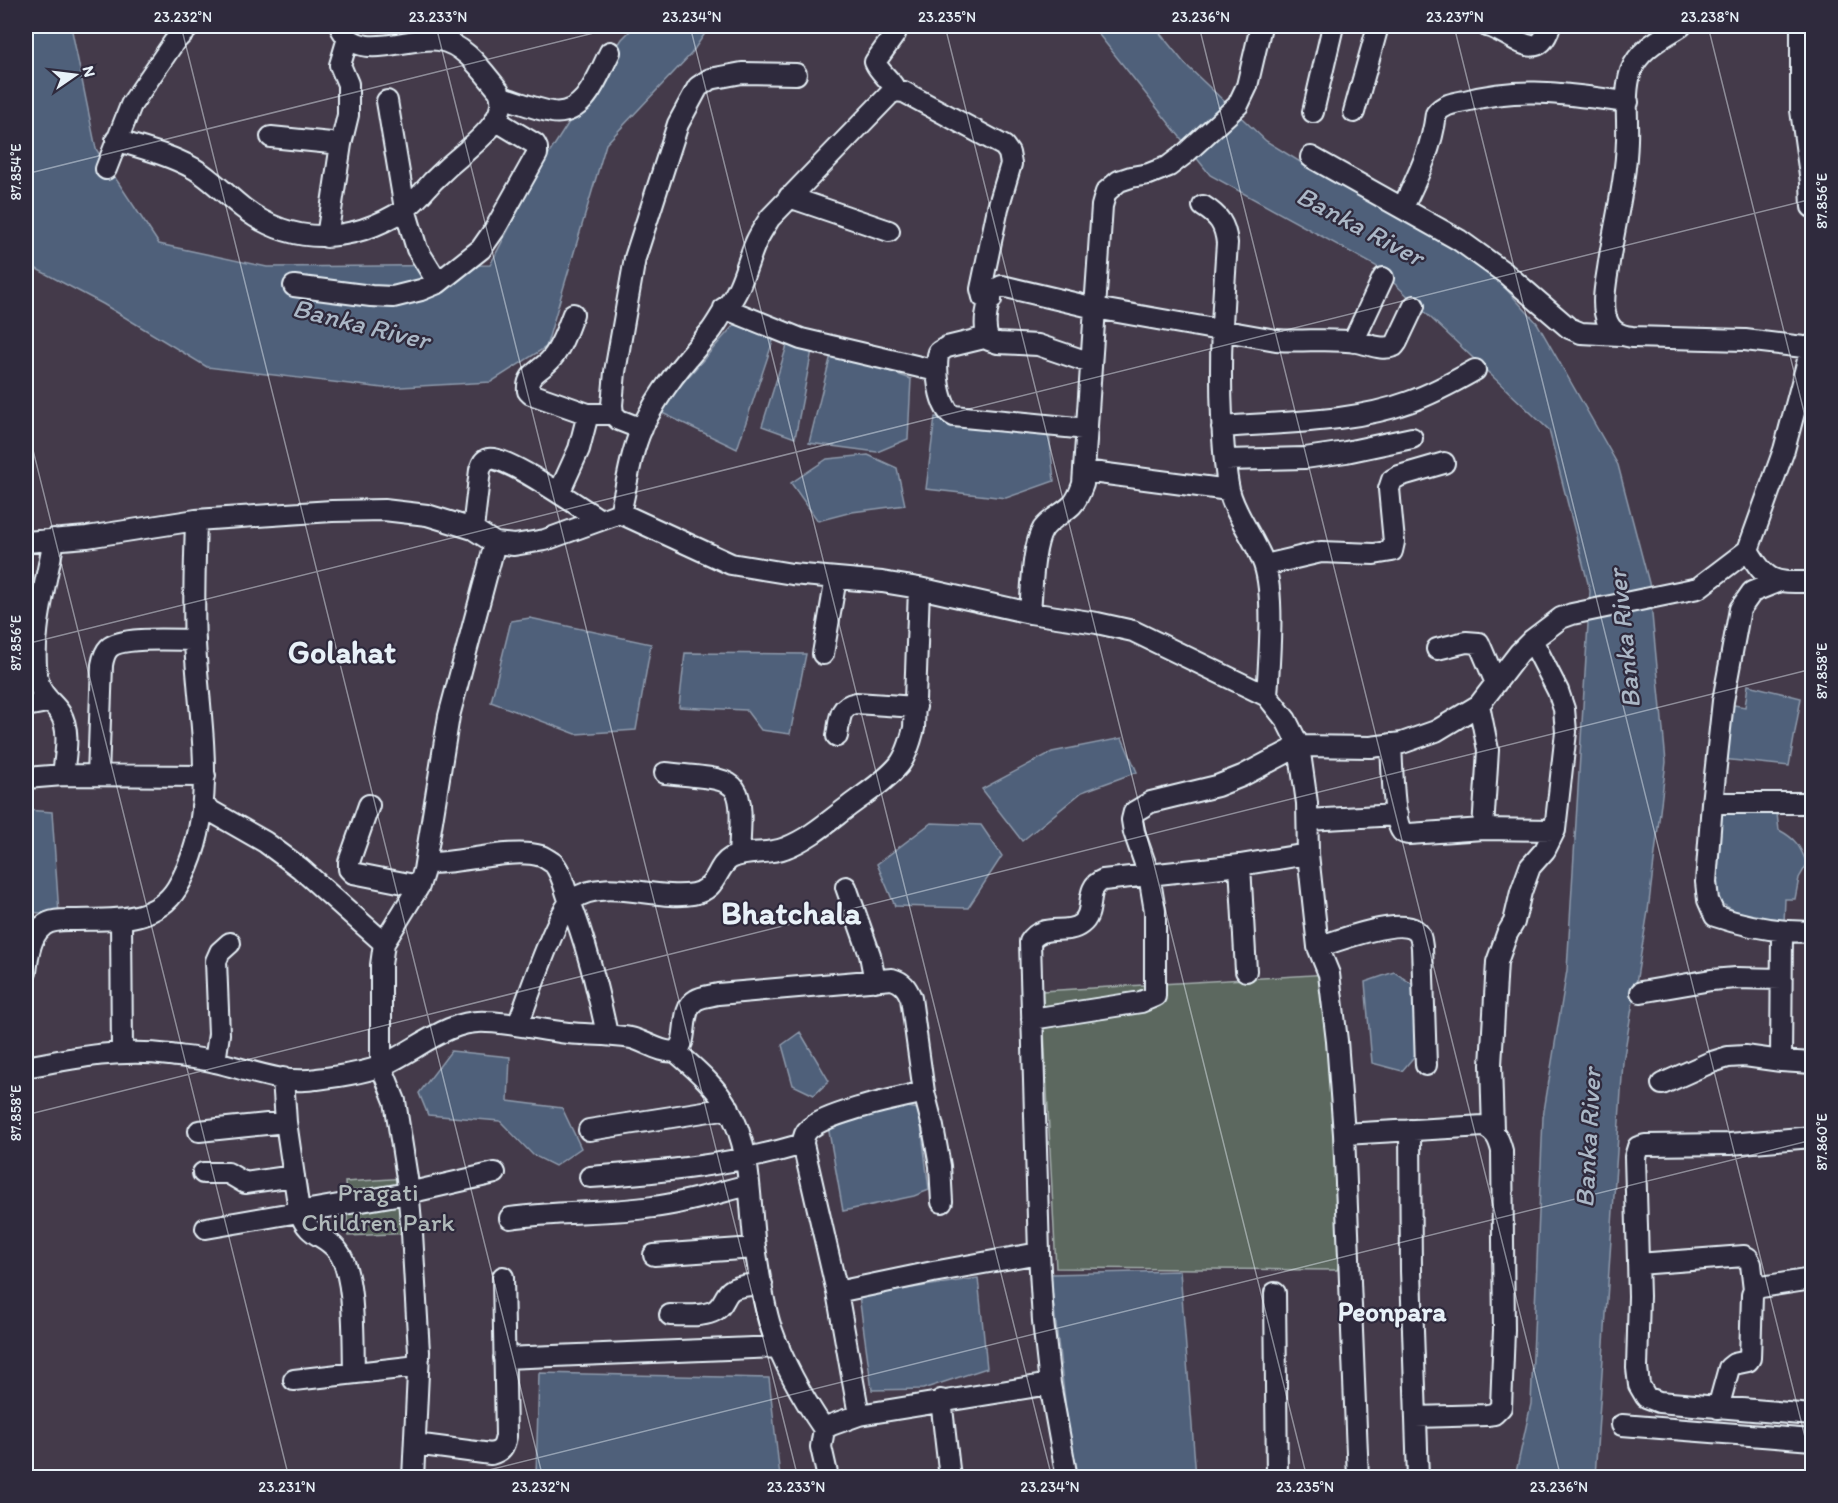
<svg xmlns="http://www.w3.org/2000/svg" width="1838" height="1503" viewBox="0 0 1838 1503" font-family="Itim,sans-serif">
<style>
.green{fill:#5b685e;stroke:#a2acab;stroke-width:1.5}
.water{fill:#50607a;stroke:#8d9aac;stroke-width:1.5}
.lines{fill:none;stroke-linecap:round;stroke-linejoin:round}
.minor-casing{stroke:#e8f1f8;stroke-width:24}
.minor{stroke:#2f2a3d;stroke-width:20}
.ticks{fill:none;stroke:#e8f1f8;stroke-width:1.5;stroke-opacity:0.45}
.labels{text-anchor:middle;stroke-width:4.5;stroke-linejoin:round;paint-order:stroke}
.park-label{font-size:26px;fill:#b0baba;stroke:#2f2a3d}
.water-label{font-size:27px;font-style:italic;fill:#abb7c6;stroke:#2f2a3d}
.neighbourhood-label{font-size:27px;font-weight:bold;fill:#e8f1f8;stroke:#2f2a3d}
.district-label{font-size:32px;font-weight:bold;fill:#e8f1f8;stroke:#2f2a3d}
.neatline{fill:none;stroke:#e8f1f8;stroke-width:2}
.ticks-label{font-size:15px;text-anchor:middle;fill:#e8f1f8}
</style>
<rect width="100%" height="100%" fill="#443a4a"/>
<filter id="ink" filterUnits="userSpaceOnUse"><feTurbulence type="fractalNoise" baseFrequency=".0167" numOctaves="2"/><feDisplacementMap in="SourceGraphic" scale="12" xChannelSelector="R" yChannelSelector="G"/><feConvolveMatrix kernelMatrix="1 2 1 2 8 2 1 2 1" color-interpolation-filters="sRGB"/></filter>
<g filter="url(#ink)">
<path class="green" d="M 1329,974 L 1347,1244 L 1337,1270 L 1056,1268 L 1042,991 Z
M 407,1178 L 412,1233 L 348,1236 L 345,1182 Z"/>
<path class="water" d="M 26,26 L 71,26 L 96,149 L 159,244 L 267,267 L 490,265 L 543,163 L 622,39 L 635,26 L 710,26 L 691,54 L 606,144 L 546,347 L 491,382 L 383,388 L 207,367 L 103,304 L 29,265 L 26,251 Z
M 1092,26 L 1154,26 L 1185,64 L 1266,141 L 1323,176 L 1386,203 L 1486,267 L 1537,323 L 1618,465 L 1649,583 L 1666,762 L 1648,911 L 1623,1062 L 1595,1477 L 1515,1477 L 1531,1404 L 1543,1117 L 1567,970 L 1590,591 L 1549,430 L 1376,266 L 1210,175 Z
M 741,317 L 774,338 L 737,449 L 658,411 Z
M 789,339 L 813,345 L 795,438 L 762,426 Z
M 832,351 L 911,379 L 908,439 L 877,452 L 809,443 Z
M 935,417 L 1049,433 L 1054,481 L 1006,498 L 926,489 Z
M 868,455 L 897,468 L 905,505 L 852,512 L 818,521 L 791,483 L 827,459 Z
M 530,618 L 651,644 L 636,730 L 576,734 L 491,702 L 511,621 Z
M 685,653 L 806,654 L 790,734 L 761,730 L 746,710 L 679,707 Z
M 1748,685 L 1801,698 L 1789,766 L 1722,759 L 1728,704 L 1745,707 Z
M 1122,738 L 1137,772 L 1082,792 L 1022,841 L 982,789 L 1052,752 Z
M 1721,808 L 1777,814 L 1779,830 C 1796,839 1800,846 1807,864 L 1799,878 L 1795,899 L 1785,899 L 1784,923 L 1735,911 L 1711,898 Z
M 26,810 L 52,812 L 59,914 L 26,912 Z
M 931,823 L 981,825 L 1002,856 L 968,908 L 895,906 L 877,864 Z
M 1394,972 L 1418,988 L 1418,1052 L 1402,1071 L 1372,1063 L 1365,982 Z
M 800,1032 L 829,1081 L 814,1095 L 793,1085 L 782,1045 Z
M 451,1051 L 510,1057 L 508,1101 L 562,1108 L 581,1148 L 555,1166 L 533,1155 L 500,1121 L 428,1115 L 419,1093 Z
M 889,1104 L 919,1109 L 929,1190 L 914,1196 L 843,1211 L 828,1126 Z
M 1180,1271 L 1196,1477 L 1074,1477 L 1050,1274 Z
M 978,1278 L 987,1368 L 923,1389 L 872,1390 L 859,1296 Z
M 539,1373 L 769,1378 L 780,1477 L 536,1477 Z"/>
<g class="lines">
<g class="minor-casing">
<path id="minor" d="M 1487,26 C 1512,32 1537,67 1550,26
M 1681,26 C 1662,38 1639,49 1631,71 C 1624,93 1628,118 1627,140 C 1626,181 1615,222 1609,262 C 1607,278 1602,297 1605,313 C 1608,329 1616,335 1632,337 L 1745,340 L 1812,348
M 1801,26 L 1801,110 L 1811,182
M 896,91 C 891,79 880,74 875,62 L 895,34 L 897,26
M 502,97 C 518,102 535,109 552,112 C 585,117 598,75 610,52
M 387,101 L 405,209 L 417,249 L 438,283
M 1313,112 L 1333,26
M 1354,112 L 1378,26
M 271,137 L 341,144
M 116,140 C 141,148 170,155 193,168 C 211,178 226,195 243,208 C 293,247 352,243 404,210 C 415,202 424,191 433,181 C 443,171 453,162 464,153 C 480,139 510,115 499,91 C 483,72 465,44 439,40 C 409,35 357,65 340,26
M 1311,157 L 1459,240 L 1505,273 L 1569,328 L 1581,333 L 1620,335
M 106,169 L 131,105 L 174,42 L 190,26
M 1812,181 L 1811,182 L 1812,207
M 789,197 L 889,231
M 1203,206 C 1219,216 1225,224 1227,243 C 1223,301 1219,358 1222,417 C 1223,441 1224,466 1229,490 C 1235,516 1255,538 1264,564 C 1275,595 1269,662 1267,696
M 1403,207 C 1418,176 1432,148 1436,114 C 1443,104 1455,103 1465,101 C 1524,85 1569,95 1628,102
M 327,237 L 341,144 L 348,115 L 348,84 L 340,65 L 348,38
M 294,286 L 371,296 L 393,297 L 421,290 L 438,283 L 481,249 L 495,229 L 537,154 L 537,148 L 535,144 L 495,120
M 724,308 L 801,339 L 937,371
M 573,314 C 567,329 562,346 552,358 C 543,370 526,373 528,391 L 531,394 L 588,414 L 613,414
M 988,337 L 947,347 L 939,352 C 934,366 939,410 954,416 L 1087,429
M 1353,342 L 1383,278
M 1091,363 L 1038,345 L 998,343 L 989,340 C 982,326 987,304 994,290 L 1002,286 L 1095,308 L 1276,340 C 1303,342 1330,338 1357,342 C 1369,344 1382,351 1394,346 L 1397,342 L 1414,306
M 1222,427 C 1282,422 1352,423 1409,402 C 1432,394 1454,382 1475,370
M 642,429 L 619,420 L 613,414 L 612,405 L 615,372 L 635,258 L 678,124 L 698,87 L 710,79 L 742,73 L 796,74
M 1225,460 L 1305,458 L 1346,452 L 1412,438
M 1084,471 L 1229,490
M 559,493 L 579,449 L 588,414
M 620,513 C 627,485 630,455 642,428 C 659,391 684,362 711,331 C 717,323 722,313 728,305 C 742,288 747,262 756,242 C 760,233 765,226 770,218 L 890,94 L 896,91 L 904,92 L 1004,146 L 1009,153 L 1011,164 L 998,208 L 981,289 L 983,297 L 991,300
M 473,529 L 480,470 C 482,465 483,460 488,459 C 504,454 583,509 600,520
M 54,539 C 47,580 28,644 39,684 C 42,697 53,702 60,713 C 71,730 65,756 63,775
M 26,542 L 87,537 L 196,520 L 332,511 L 384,510 L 427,515 L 473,529 L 495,543 L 514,545 L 545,540 L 620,513 L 731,564 L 792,574 L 882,582 L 919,588 L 1030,613 L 1097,623 L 1133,631 L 1267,696 L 1286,720 L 1299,746 L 1307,803 L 1308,854 L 1318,947 L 1329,974 L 1337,1041 L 1344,1134 L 1358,1478
M 1748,550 L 1784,450 L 1812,345
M 1265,565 L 1321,552 L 1374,554 L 1392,551 L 1394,542 L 1389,489 L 1392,480 L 1399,476 L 1444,463
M 1777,582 L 1752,592 L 1740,609 L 1723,701 L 1712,803 L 1706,882 L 1708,900 L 1715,916 C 1747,927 1779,932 1812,932
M 1030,613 C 1032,591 1032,547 1043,529 C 1051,518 1063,514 1072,505 C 1078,499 1080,492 1083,484 L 1102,206 L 1106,192 L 1119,181 L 1131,177 L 1149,174 L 1169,166 L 1186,153 L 1238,105 L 1247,86 L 1261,26
M 1437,649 L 1466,642 L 1479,643 L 1496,683
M 823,654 L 836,578
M 1479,705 L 1488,750 L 1483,829
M 26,706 L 47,702
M 837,736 C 840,721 838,706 856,703 L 916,707
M 1391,744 C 1392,761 1393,818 1401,830 C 1403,834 1404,833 1409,834 L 1483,829 L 1555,830
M 665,773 C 742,781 744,774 739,855
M 98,775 L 102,665 C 103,659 105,652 109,648 C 121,636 177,640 195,640
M 26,778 L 63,775 L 205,776
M 1712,803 L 1812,803
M 369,805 L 349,862 L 349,869 L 353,873 L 419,886
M 202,806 L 265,842 L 300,868 L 384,943
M 1308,820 L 1397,815
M 426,863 C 459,864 512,847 541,856 C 544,857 550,861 553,863 C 561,871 564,886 568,897 C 586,941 597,987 607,1034
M 1240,865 L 1246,971
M 846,887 L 870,955 L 875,981
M 121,919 L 122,1052
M 1318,947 C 1336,941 1398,918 1415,930 C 1421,934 1421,940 1422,947 L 1426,1065
M 26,972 C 28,956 30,936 43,926 C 51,919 64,920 74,920 C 110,919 155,924 177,888 C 221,815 199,723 195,643 C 193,602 195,561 196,520
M 1641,992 L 1711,980 L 1736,978 L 1781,979
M 1032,1019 L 1141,1002 L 1155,996 L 1155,911 L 1149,875 L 1134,832 L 1132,820 L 1134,812 L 1151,802 L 1217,786 L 1242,776 L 1299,746 L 1371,747 L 1402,743 L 1436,731 L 1479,705 L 1519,653 L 1532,640 L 1561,618 L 1572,614 L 1698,588 L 1748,550 C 1768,585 1775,582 1812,582
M 518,1025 C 526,1003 557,912 572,900 C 603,876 657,901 693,894 C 719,889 715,867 731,858 C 747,850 768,855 785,848 C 809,839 829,821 849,806 C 866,793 885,782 899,765 C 907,755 911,740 914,728 L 919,588
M 675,1051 C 694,1068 715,1085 728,1108 C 752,1148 749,1202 755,1247 C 759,1272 763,1304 771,1328 C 784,1365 802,1397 824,1429
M 1781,1061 L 1782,932
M 215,1062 L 219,1034 L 216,961 L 220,952 L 230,943
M 26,1067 C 73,1058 121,1048 170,1055 C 184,1057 200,1058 215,1062 C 247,1069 282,1085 317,1079 C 334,1077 368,1072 383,1065 C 417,1050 448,1019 487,1022 C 514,1023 541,1030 568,1033 C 589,1035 610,1034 631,1038 C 642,1040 663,1054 674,1051 C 691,1046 678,1010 696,1000 C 702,996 711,996 718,994 L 892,979 C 903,982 907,988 911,998 L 924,1092 L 933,1127 L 940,1166 L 942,1202
M 283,1078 L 286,1122 L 299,1211 C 310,1239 322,1232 337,1250 C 356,1272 353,1343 354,1373
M 1662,1084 L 1709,1063 L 1728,1057 L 1745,1056 L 1781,1061 L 1812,1063
M 924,1092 C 896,1099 832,1111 810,1128 C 805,1132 803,1137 803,1144 L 837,1292 L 859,1415 L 1050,1384
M 589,1130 L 729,1108
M 1410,1130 L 1411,1271 L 1418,1478
M 1493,1130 L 1491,1065 L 1497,962 L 1507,934 L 1514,922 L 1521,892 L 1530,867 L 1545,850 L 1555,830 L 1566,732 L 1564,709 L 1558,691 L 1532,640
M 199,1131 L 286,1122
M 1344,1134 L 1484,1126 C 1496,1132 1499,1139 1502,1151 L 1504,1330 L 1501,1407 L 1494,1414 L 1487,1415 L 1416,1417
M 1812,1137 L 1730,1144 L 1645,1145 L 1638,1147 L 1635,1157 L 1639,1296 L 1637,1368 L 1639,1385 L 1646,1397 L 1659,1402 L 1812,1415
M 203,1173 L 228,1173 L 245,1183 L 294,1176
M 590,1177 C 662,1172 733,1165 803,1144
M 510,1218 C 558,1211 606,1214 653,1207 C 686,1203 717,1193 748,1185
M 206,1228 L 408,1193 L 495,1173
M 654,1255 L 755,1248
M 1638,1264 L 1744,1256 L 1748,1258 L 1751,1264 L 1754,1290
M 837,1292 L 933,1272 L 1039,1253
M 1275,1293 L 1277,1478
M 670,1315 C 683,1315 700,1317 712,1312 C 723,1308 723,1298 730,1291 C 737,1285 753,1285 762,1284
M 504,1358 L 779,1347
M 294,1380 L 418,1366
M 941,1400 L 950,1478
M 1718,1408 L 1729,1368 L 1734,1364 L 1748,1361 L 1750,1358 L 1752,1295 L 1754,1290 L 1761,1287 L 1812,1279
M 1622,1425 L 1812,1440
M 415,1444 L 491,1454 C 502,1451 504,1447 506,1436 L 503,1277
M 413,1478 L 419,1352 L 412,1233 L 407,1178 L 395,1101 L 381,1066 L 381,965 L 384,943 L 419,886 L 424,870 L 449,716 L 495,543
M 828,1478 L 821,1447 L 824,1429 L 831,1425 L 859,1415
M 1067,1478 L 1050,1384 L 1043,1321 L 1039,1253 L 1030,942 C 1042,922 1066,936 1081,924 C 1097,912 1083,888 1103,880 L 1240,865 L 1308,854"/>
</g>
<use href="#minor" class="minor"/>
</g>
</g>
<path class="ticks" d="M 181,26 L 543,1478M 436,26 L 798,1478M 690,26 L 1052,1478M 945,26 L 1307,1478M 1199,26 L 1561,1478M 1454,26 L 1812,1465M 1708,26 L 1812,444M 26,174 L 622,26M 26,422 L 289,1478M 26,644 L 1812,199M 26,1115 L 1812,669M 26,1442 L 34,1478M 457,1478 L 1812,1140"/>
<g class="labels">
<g class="park-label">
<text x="378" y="1201">Pragati<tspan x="378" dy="30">Children Park</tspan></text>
</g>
<g class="water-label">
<text transform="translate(1360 226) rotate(28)" y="9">Banka River</text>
<text transform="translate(361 324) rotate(14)" y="9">Banka River</text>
<text transform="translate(1624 639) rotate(-96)" y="9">Banka River</text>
<text transform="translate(1588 1138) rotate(-87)" y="9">Banka River</text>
</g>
<g class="neighbourhood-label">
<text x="1392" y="1321">Peonpara</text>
</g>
<g class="district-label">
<text x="342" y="663">Golahat</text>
<text x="791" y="924">Bhatchala</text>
</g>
</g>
<rect width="1838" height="1503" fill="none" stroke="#2f2a3d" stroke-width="66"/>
<g transform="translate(75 75) rotate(76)" stroke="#2f2a3d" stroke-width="4.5" paint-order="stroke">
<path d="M0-4.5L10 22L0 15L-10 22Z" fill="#e8f1f8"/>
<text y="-9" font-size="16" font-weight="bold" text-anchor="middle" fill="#e8f1f8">N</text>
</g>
<rect x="33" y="33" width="1772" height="1437" class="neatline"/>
<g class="ticks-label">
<text x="183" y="22">23.232°N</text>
<text x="438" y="22">23.233°N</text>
<text x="692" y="22">23.234°N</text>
<text x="947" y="22">23.235°N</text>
<text x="1201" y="22">23.236°N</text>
<text x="1455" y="22">23.237°N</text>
<text x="1710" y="22">23.238°N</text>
<text transform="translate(16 172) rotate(-90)" y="5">87.854°E</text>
<text transform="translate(1822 201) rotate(-90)" y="5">87.856°E</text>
<text transform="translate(16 643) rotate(-90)" y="5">87.856°E</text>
<text transform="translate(1822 671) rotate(-90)" y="5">87.858°E</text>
<text transform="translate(16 1113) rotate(-90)" y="5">87.858°E</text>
<text transform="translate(1822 1142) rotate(-90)" y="5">87.860°E</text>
<text x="287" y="1492">23.231°N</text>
<text x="541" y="1492">23.232°N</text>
<text x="796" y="1492">23.233°N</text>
<text x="1050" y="1492">23.234°N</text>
<text x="1305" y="1492">23.235°N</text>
<text x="1559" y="1492">23.236°N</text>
</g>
</svg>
